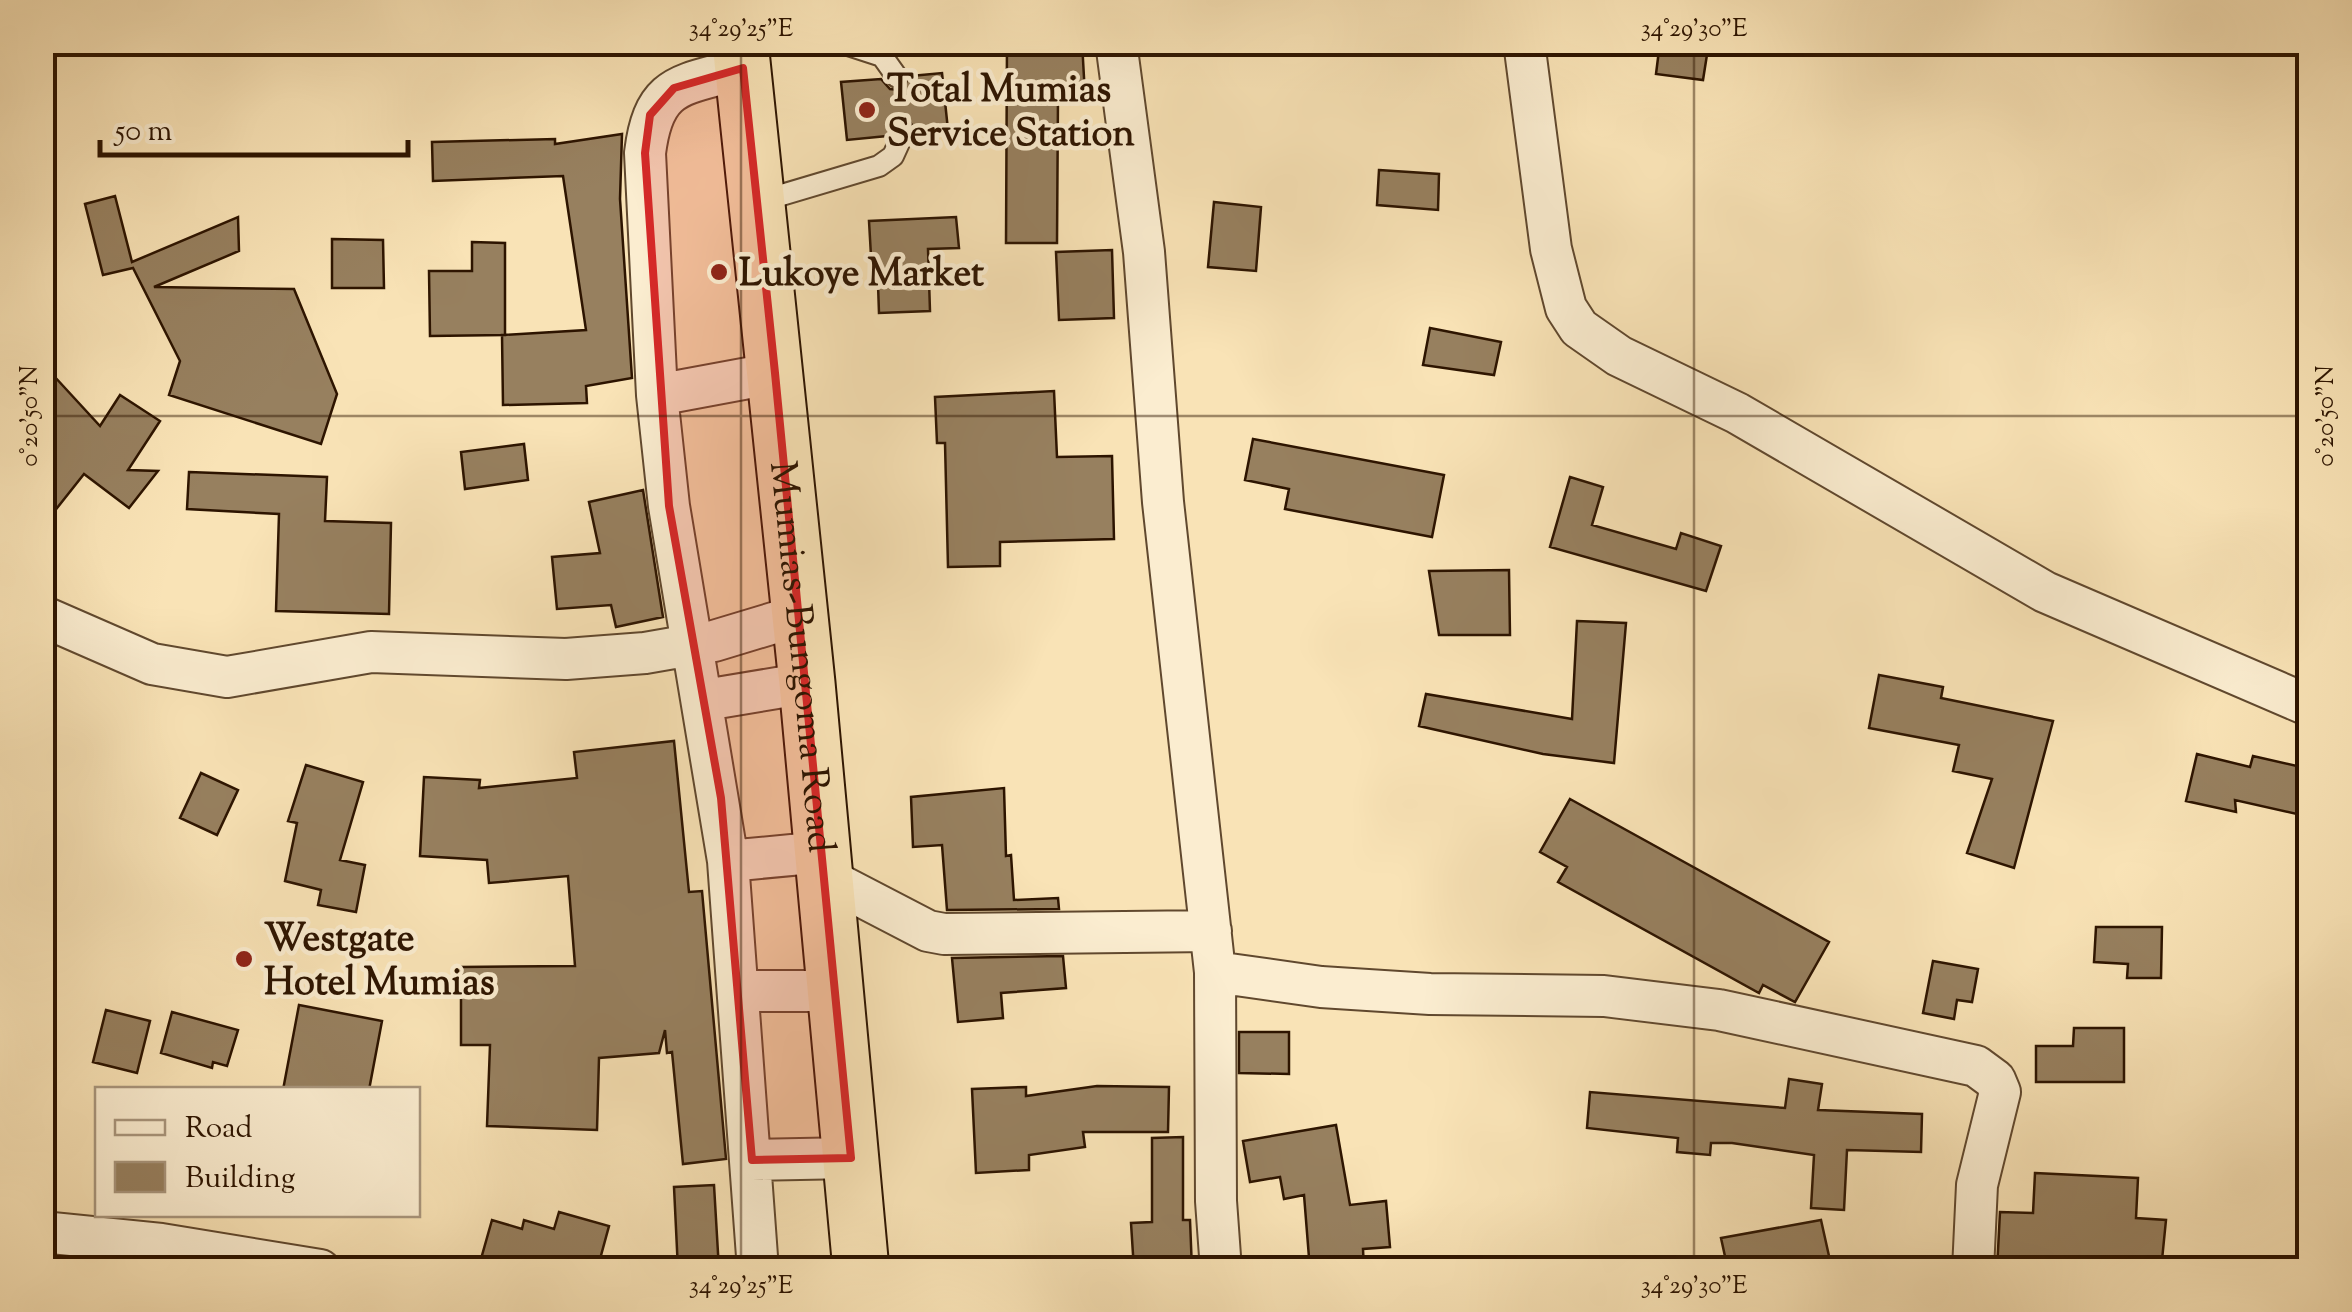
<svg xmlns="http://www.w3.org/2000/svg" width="2352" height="1312" viewBox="0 0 2352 1312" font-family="'Sorts Mill Goudy',serif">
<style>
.building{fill:#97805f;stroke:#2d1400;stroke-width:2.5}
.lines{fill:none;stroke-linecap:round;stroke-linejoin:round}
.lane-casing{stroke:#60482e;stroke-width:24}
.street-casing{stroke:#60482e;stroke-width:44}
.highway-casing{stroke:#2d1400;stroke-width:59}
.lane{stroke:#fbedd0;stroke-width:20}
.street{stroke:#fbedd0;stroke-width:40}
.highway{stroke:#f9e3b6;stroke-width:55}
.marked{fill:#d62828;fill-opacity:0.2;stroke:#d62828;stroke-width:8;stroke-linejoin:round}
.ticks{fill:none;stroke:#2d1400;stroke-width:2.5;stroke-opacity:0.45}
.poi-dot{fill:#8f2418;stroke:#fbedd0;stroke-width:4}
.labels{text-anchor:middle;stroke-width:9;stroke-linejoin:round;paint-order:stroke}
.poi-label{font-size:38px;font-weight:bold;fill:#2d1400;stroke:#fbedd0;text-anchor:start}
.street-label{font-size:38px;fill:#2d1400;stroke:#fbedd0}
.neatline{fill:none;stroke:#2d1400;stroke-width:4}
.ticks-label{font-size:25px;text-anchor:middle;fill:#2d1400}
</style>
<rect width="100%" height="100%" fill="#f9e3b6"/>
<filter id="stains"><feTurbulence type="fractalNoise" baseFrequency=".002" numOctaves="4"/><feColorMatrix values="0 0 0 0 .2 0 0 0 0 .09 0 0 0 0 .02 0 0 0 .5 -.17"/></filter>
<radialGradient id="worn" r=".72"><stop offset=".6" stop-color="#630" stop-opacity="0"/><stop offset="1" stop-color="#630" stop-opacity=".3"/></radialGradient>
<path class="building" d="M 1007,42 L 1082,42 L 1085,95 L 1058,97 L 1057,243 L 1006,243 Z
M 1660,42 L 1709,42 L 1703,80 L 1656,74 Z
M 942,73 L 948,130 L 917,133 L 910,122 L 901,121 L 887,136 L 847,140 L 841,82 L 881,79 L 890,89 L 899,90 L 911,76 Z
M 622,134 L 620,199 L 632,378 L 586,386 L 587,403 L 503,405 L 502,335 L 586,330 L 563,176 L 433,181 L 432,142 L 555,139 L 555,144 Z
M 1379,170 L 1439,174 L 1438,210 L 1377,205 Z
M 115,196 L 132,262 L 238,217 L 239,251 L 154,287 L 294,289 L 337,394 L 321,444 L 169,395 L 180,361 L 133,268 L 103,275 L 85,204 Z
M 1214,202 L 1261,207 L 1256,271 L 1208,267 Z
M 956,217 L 959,248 L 928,249 L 930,311 L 879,313 L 877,255 L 871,256 L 869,221 Z
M 332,239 L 383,240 L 384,288 L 332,288 Z
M 472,242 L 505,243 L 505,335 L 430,336 L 429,271 L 472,271 Z
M 1112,250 L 1114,318 L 1059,320 L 1056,252 Z
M 1430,328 L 1501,342 L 1494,375 L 1423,365 Z
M 42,363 L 100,426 L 120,395 L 160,421 L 128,470 L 158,471 L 129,508 L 84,474 L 42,527 Z
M 1054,391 L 1057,457 L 1112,456 L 1114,539 L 1000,542 L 1000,566 L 948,567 L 945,443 L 937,443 L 935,397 Z
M 1253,439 L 1444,475 L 1432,537 L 1285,509 L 1289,489 L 1245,480 Z
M 524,444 L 528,480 L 465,489 L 461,452 Z
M 189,472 L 327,477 L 325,521 L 391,523 L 389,614 L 276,611 L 279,514 L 187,509 Z
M 1570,477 L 1603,487 L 1592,525 L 1676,549 L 1681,533 L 1721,546 L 1706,591 L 1550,547 Z
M 643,490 L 663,617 L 616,627 L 611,605 L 557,609 L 552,557 L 600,553 L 589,502 Z
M 1509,570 L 1510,635 L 1439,635 L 1429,571 Z
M 1577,621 L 1626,623 L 1614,763 L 1543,754 L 1419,726 L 1426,694 L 1572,719 Z
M 1879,675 L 1943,687 L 1941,698 L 2053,721 L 2014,868 L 1967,853 L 1992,779 L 1953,771 L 1959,745 L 1869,728 Z
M 674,741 L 689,892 L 702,891 L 726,1159 L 683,1164 L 672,1052 L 667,1053 L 665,1030 L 659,1053 L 599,1058 L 597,1130 L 487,1126 L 490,1045 L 461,1045 L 461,967 L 575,966 L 568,876 L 489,883 L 487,860 L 420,856 L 424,777 L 480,780 L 479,788 L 577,778 L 574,752 Z
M 2197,754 L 2250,767 L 2253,756 L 2310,769 L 2310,817 L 2235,800 L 2236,812 L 2186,801 Z
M 306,765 L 363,782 L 340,860 L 365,865 L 356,912 L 318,905 L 321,890 L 285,881 L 297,823 L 288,821 Z
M 201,773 L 238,790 L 217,835 L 180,818 Z
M 1004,788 L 1006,856 L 1011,855 L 1014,900 L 1058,898 L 1059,909 L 947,910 L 942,845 L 913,847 L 911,797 Z
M 1570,799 L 1829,942 L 1795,1002 L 1763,985 L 1759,993 L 1558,882 L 1567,867 L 1540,852 Z
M 2096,927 L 2162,927 L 2161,978 L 2127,978 L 2128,964 L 2094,962 Z
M 1063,956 L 1066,988 L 1001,993 L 1003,1018 L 958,1022 L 952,958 Z
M 1933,961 L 1978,969 L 1972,1002 L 1957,1000 L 1954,1019 L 1923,1013 Z
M 299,1005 L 382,1021 L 369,1090 L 283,1090 Z
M 106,1010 L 150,1021 L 137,1073 L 93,1062 Z
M 172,1012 L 238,1030 L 227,1066 L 213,1062 L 212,1068 L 161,1053 Z
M 2074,1028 L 2124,1028 L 2124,1082 L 2036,1082 L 2036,1046 L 2073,1046 Z
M 1239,1032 L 1289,1032 L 1289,1074 L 1239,1073 Z
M 1789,1079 L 1822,1084 L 1818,1110 L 1922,1114 L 1921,1152 L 1847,1150 L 1844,1210 L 1811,1208 L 1814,1155 L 1732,1143 L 1711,1143 L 1710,1155 L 1677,1152 L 1678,1138 L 1587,1128 L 1590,1092 L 1785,1108 Z
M 1097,1086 L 1169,1087 L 1168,1132 L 1083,1132 L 1085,1147 L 1029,1155 L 1029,1170 L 976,1173 L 972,1089 L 1026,1087 L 1026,1096 Z
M 1336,1125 L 1350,1205 L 1386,1201 L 1390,1247 L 1363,1249 L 1364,1270 L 1310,1270 L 1304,1195 L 1284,1199 L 1280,1177 L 1250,1182 L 1243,1141 Z
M 1183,1137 L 1183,1220 L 1190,1220 L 1192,1270 L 1134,1270 L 1131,1223 L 1152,1222 L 1152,1138 Z
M 2035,1173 L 2138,1178 L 2136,1218 L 2166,1220 L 2161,1270 L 1997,1270 L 2000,1212 L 2033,1213 Z
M 714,1185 L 719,1270 L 678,1270 L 674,1187 Z
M 559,1212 L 609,1226 L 597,1270 L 517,1270 L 481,1259 L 492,1220 L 522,1229 L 524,1220 L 554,1229 Z
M 1821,1220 L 1829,1256 L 1728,1270 L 1721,1238 Z"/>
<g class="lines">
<g class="lane-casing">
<path id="lane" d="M 839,42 L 882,56 L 897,77
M 758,202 L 879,166 L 893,156 L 903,134"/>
</g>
<g class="street-casing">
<path id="street" d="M 1116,42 L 1144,252 L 1163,502 L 1215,972 L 1216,1201 L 1221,1270
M 1524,42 L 1551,249 L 1566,308 L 1579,328 L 1619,356 L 1737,413 L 2045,592 L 2310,706
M 743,68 C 682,86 654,81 645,153 L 657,395 L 669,506 L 728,861 L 758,1270
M 657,395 L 775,373
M 42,616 L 152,664 L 227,677 L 371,652 L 566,659 L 645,653 L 714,641 L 800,615
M 705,700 L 807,683
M 728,861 L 823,852
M 826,878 L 928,931 L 944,934 L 1211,931
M 1215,972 L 1321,987 L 1430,994 L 1604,996 L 1719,1010 L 1976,1066 L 1995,1080 L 2000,1092 L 1977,1185 L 1973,1270
M 738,991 L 836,991
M 752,1160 L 851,1158
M 42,1232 L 161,1244 L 320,1270"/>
</g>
<g class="highway-casing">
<g id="highway">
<path id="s1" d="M 740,42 L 807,683 L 861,1270"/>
</g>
</g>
<use href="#lane" class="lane"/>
<use href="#street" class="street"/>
<use href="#highway" class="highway"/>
</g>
<path class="marked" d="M 743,68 L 775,373 L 851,1158 L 752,1160 L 721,798 L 669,506 L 645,153 L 650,115 L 674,88 Z"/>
<path class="ticks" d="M 741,42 L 741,1270M 1694,42 L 1694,1270M 42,416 L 2310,416"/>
<g class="poi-dot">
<circle cx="867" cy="110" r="10"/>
<circle cx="719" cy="272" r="10"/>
<circle cx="244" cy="959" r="10"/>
</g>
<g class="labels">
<g class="poi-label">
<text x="887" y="101">Total Mumias<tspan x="887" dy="44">Service Station</tspan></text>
<text x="739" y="285">Lukoye Market</text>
<text x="264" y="950">Westgate<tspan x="264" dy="44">Hotel Mumias</tspan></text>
</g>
<g class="street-label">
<text dy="13" stroke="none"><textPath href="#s1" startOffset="618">Mumias-Bungoma Road</textPath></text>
</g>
</g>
<rect width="2352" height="1312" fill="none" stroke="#f9e3b6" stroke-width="110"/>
<rect x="95" y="1087" width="325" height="130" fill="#fbedd0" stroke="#a9967d" stroke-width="2.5"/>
<rect x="115" y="1120" width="50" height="15" fill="#fbedd0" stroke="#a9967d" stroke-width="2.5"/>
<text x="185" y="1137" font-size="30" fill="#2d1400">Road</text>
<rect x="115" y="1162" width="50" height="30" fill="#97805f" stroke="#a9967d" stroke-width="2.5"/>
<text x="185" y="1187" font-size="30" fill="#2d1400">Building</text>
<path d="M100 140v15h308v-15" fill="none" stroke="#2d1400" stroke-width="5"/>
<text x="115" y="140" font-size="30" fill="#2d1400" stroke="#fbedd0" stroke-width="8" paint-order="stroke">50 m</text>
<rect x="55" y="55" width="2242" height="1202" class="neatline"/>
<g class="ticks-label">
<text x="741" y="36">34°29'25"E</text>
<text x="1694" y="36">34°29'30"E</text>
<text transform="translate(28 416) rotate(-90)" y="9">0°20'50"N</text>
<text transform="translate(2324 416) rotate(-90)" y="9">0°20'50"N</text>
<text x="741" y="1293">34°29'25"E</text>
<text x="1694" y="1293">34°29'30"E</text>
</g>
<rect width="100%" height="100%" filter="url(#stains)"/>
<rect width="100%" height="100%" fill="url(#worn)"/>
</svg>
